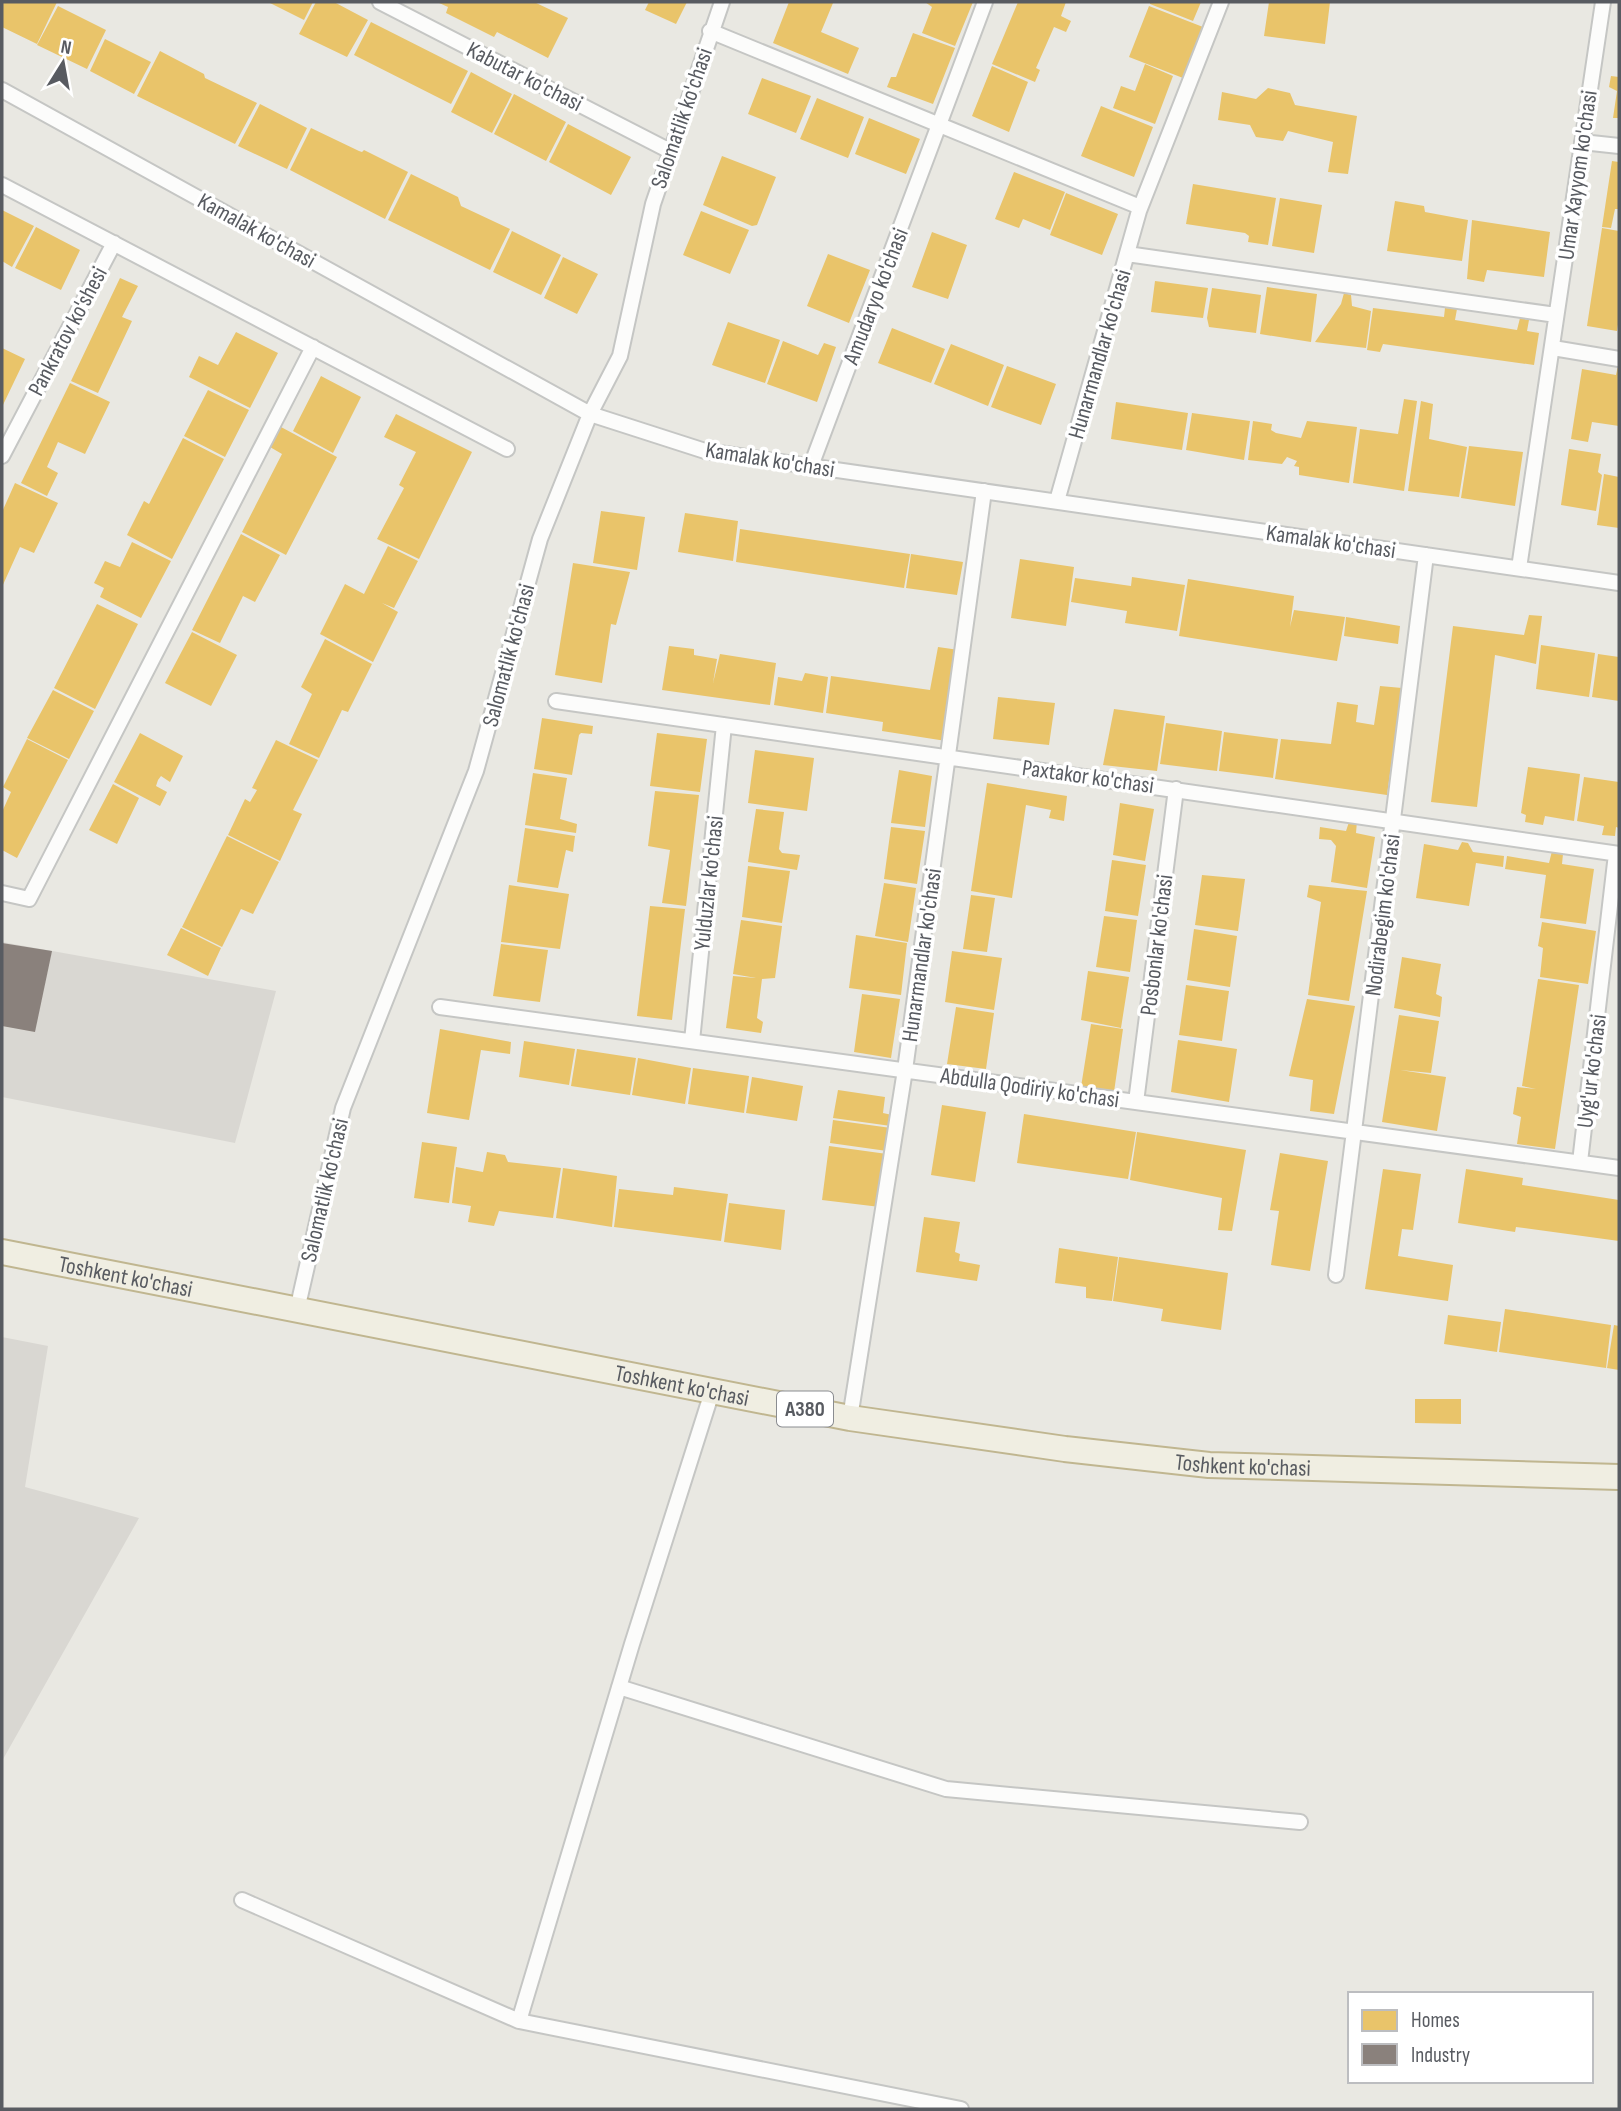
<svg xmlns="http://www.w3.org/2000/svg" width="1621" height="2111" viewBox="0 0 1621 2111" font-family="'Sofia Sans Condensed',sans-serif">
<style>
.industrial{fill:#d9d7d2}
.homes{fill:#e9c46a}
.industry{fill:#8a817c}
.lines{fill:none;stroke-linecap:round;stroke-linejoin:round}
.minor-casing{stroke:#c5c6c4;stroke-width:18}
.trunk-casing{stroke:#c0b690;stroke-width:28}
.minor{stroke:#fcfcfb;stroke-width:14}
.trunk{stroke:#f0eee2;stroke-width:24}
.labels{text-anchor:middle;stroke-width:7;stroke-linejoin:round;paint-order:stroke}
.shield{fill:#fff;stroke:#8a8c90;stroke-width:2}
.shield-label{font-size:21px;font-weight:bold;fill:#585b61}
.street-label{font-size:23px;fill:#585b61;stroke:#fff}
</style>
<rect width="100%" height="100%" fill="#e9e8e2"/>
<path class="industrial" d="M 2,942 L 276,991 L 235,1143 L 2,1097 Z
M 2,1337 L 48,1346 L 25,1487 L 139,1518 L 2,1761 Z"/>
<path class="homes" d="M 2,2 L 57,2 L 37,44 L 2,27 Z
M 268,2 L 313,2 L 304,20 Z
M 316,2 L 334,2 L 368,20 L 347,57 L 299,34 Z
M 437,2 L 534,2 L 568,18 L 548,58 L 497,32 L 494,37 L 446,13 L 448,7 Z
M 649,2 L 687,2 L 676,24 L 645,10 Z
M 789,2 L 833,3 L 821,32 L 859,48 L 848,74 L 773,43 Z
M 925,2 L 973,2 L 955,46 L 922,33 L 932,7 Z
M 1018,2 L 1066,2 L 1061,16 L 1071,21 L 1066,32 L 1054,27 L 1036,68 L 1040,70 L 1035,82 L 992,64 Z
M 1150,2 L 1201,2 L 1193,21 L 1150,4 Z
M 1269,2 L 1330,2 L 1325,44 L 1264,36 Z
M 58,6 L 106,30 L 87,69 L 37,45 Z
M 1149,6 L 1203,27 L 1183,78 L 1129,57 Z
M 371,22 L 468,71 L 451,104 L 354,55 Z
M 913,33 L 955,48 L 933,104 L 887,87 L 891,77 L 896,77 Z
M 105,39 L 151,62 L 134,94 L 90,71 Z
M 160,51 L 204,74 L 205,78 L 257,103 L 235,144 L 137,96 Z
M 1145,64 L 1173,76 L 1155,124 L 1113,108 L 1121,86 L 1135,91 Z
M 992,66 L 1028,82 L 1009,132 L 972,116 Z
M 471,72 L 512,94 L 492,133 L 451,112 Z
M 1611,76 L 1619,77 L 1619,118 L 1613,118 L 1617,91 L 1609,87 Z
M 762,78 L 811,96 L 796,133 L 748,114 Z
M 1268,88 L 1290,93 L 1295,105 L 1357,116 L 1348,174 L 1328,172 L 1333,142 L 1288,131 L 1283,141 L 1256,137 L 1250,125 L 1218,120 L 1222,92 L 1256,99 Z
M 514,94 L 566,122 L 546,161 L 494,134 Z
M 817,98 L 864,117 L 848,158 L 800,139 Z
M 260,104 L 307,128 L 287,169 L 238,146 Z
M 1101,106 L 1153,127 L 1134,177 L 1081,156 Z
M 869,118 L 920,139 L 906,174 L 855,154 Z
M 568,124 L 631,157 L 611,195 L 549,162 Z
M 311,128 L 359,151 L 362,152 L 364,150 L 408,172 L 385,219 L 290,170 Z
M 722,156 L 776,177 L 757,225 L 752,226 L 703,205 Z
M 1612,161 L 1619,162 L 1619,209 L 1615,209 L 1611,228 L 1602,227 Z
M 1014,172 L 1065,192 L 1050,230 L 1023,219 L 1019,228 L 995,219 Z
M 411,174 L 458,197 L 461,206 L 510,229 L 490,270 L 388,220 Z
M 1193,184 L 1276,198 L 1268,245 L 1248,242 L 1249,236 L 1245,233 L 1186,224 Z
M 1066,193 L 1118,214 L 1102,255 L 1050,235 Z
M 1280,198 L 1322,205 L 1314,253 L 1272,246 Z
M 1395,201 L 1424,206 L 1425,212 L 1468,220 L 1462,261 L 1387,251 Z
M 2,210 L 34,226 L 12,267 L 2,261 Z
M 701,211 L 749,230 L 730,274 L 683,255 Z
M 1472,220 L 1550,232 L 1544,277 L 1487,270 L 1484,282 L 1467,279 Z
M 36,227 L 80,250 L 61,290 L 15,268 Z
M 1602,228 L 1619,231 L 1619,318 L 1617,331 L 1587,326 Z
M 512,231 L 561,255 L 541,295 L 493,272 Z
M 932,232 L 967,245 L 948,299 L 912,287 Z
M 828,254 L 870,270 L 849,323 L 807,306 Z
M 563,257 L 598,274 L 577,314 L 544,298 Z
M 120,278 L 138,286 L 122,317 L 132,321 L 98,393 L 71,381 Z
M 1155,281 L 1208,288 L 1203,318 L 1151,312 Z
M 1267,287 L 1317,294 L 1311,342 L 1260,334 Z
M 1212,288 L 1261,295 L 1256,333 L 1209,327 L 1207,318 Z
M 1344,293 L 1351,295 L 1352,306 L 1371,311 L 1366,348 L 1315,342 L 1341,304 Z
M 1373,308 L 1444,317 L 1445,308 L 1457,309 L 1455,320 L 1517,330 L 1520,318 L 1529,320 L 1527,331 L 1539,333 L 1534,365 L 1383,344 L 1380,352 L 1367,350 Z
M 728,322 L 780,340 L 765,383 L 712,365 Z
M 892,328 L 945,349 L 931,383 L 878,363 Z
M 236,332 L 278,353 L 250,408 L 189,377 L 199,356 L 218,365 Z
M 783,341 L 818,355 L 824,343 L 836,347 L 817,402 L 767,384 Z
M 951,344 L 1004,365 L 988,406 L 934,384 Z
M 2,348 L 25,359 L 2,407 Z
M 1007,366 L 1056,384 L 1041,425 L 991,407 Z
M 1618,366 L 1619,426 L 1592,422 L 1588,442 L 1571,439 L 1582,369 L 1616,375 Z
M 321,376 L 361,397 L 333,453 L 293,431 Z
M 70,383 L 110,402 L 85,454 L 58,442 L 47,467 L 58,473 L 47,496 L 21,483 Z
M 208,390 L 249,410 L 225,457 L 184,436 Z
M 1404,399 L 1417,401 L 1404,491 L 1353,483 L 1360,429 L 1398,434 Z
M 1421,401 L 1433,404 L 1429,439 L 1467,447 L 1459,497 L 1408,491 Z
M 1116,402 L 1188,413 L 1182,450 L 1111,439 Z
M 1192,413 L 1250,421 L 1244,460 L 1186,450 Z
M 396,414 L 472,452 L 419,559 L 377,539 L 404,488 L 399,485 L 416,452 L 384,437 Z
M 1253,421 L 1272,424 L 1271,430 L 1276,433 L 1301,438 L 1307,421 L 1357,427 L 1349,483 L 1299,475 L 1299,467 L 1294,466 L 1297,461 L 1287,457 L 1282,464 L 1248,460 Z
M 281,427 L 337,457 L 286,555 L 242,532 L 282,454 L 270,447 Z
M 183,438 L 224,459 L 172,559 L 127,535 L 144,501 L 149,504 Z
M 1469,446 L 1523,452 L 1515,506 L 1461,498 Z
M 1569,449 L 1601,454 L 1598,472 L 1602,475 L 1596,511 L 1561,505 Z
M 1604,474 L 1619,477 L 1619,528 L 1597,525 Z
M 15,483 L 58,503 L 34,553 L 20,547 L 2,587 L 2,512 Z
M 601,511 L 645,517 L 637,570 L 593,563 Z
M 685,513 L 738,521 L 733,561 L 678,552 Z
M 740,529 L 910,554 L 904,588 L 736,562 Z
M 241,534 L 280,555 L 255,602 L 243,596 L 220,643 L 192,630 Z
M 132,542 L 171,561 L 141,618 L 100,597 L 104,588 L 94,583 L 105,561 L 120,567 Z
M 388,546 L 418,561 L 394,608 L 382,603 L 398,612 L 373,662 L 320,634 L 345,584 L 364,594 Z
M 911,554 L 963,562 L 957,595 L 906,588 Z
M 1020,559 L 1074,567 L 1066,626 L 1011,618 Z
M 573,563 L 630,572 L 616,625 L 611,624 L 602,683 L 555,675 Z
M 1132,577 L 1185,585 L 1177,631 L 1125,623 L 1127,611 L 1071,602 L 1075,578 L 1131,586 Z
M 1188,579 L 1294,596 L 1290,627 L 1294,610 L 1345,617 L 1337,661 L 1179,636 Z
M 97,604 L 138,624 L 95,709 L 54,688 Z
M 1529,615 L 1542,616 L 1536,664 L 1495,655 L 1477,807 L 1431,802 L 1453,626 L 1524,635 Z
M 1346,617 L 1400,626 L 1398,644 L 1344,636 Z
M 192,632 L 237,655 L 211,706 L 165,683 Z
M 325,639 L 372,664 L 348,712 L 342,710 L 319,758 L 289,744 L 312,694 L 301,687 Z
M 1541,645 L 1595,653 L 1589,697 L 1536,689 Z
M 669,646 L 694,649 L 694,655 L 717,659 L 713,683 L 720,654 L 776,663 L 770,705 L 662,690 Z
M 938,647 L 959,650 L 946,741 L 882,731 L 883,722 L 826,713 L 831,676 L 930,690 Z
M 1598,654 L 1619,657 L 1619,701 L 1592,697 Z
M 805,673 L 828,677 L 823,713 L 774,705 L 778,677 L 802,681 Z
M 1380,686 L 1402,688 L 1387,795 L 1275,779 L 1281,739 L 1331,744 L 1337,702 L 1358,705 L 1356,722 L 1374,725 Z
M 53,690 L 94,711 L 69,759 L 27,738 Z
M 998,697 L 1055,703 L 1049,745 L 993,739 Z
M 1114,709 L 1165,716 L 1157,771 L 1103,765 Z
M 542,718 L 593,726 L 592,734 L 581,733 L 579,735 L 572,775 L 534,769 Z
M 1166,723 L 1222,731 L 1217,771 L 1160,764 Z
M 1224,732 L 1278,739 L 1273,778 L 1219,771 Z
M 140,733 L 183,756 L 170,782 L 161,776 L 158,780 L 156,786 L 167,792 L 160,806 L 114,782 Z
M 657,733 L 707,739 L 700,792 L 650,786 Z
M 27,739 L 68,760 L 17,858 L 2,850 L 2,812 L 11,792 L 3,787 Z
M 276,740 L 318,760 L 293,810 L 302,814 L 280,861 L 228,835 L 245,799 L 250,802 L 257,790 L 252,788 Z
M 755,750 L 814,758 L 807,811 L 748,803 Z
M 1528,767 L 1580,774 L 1574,821 L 1545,816 L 1543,825 L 1525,822 L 1526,815 L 1521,813 Z
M 899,770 L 932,776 L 925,827 L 891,823 Z
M 533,773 L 567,778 L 560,819 L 577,824 L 576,833 L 525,825 Z
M 1584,777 L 1619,782 L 1619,828 L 1616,827 L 1615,836 L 1602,835 L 1604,826 L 1577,821 Z
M 987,783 L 1067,796 L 1064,821 L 1049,818 L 1051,810 L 1026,805 L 1012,898 L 971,891 Z
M 113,784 L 139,798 L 117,844 L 89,830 Z
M 655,791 L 699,795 L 686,906 L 662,903 L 670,850 L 648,846 Z
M 1120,803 L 1154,809 L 1145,861 L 1113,855 Z
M 756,809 L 784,812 L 779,849 L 782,853 L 800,855 L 797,870 L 748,862 Z
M 1350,819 L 1357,821 L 1356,833 L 1375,837 L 1367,888 L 1331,882 L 1336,846 L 1331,840 L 1319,839 L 1320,827 L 1346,831 Z
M 891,827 L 925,831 L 917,884 L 884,879 Z
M 525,828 L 575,836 L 573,852 L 566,850 L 558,888 L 517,882 Z
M 227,836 L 279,862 L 253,914 L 241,909 L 222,947 L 182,927 Z
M 1462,842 L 1468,843 L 1473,852 L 1504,856 L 1503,867 L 1476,863 L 1469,906 L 1416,898 L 1424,844 L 1458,850 Z
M 1552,851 L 1563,854 L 1562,864 L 1594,869 L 1586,924 L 1540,918 L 1546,875 L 1505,869 L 1507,856 L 1549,863 Z
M 1112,860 L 1146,865 L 1138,916 L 1105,911 Z
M 748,866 L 790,871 L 782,923 L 742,917 Z
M 1202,875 L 1245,879 L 1238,931 L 1195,925 Z
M 884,883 L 916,888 L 908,942 L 875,936 Z
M 509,885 L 569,894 L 560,949 L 501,942 Z
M 1309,885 L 1367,891 L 1349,1001 L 1308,995 L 1321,902 L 1307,897 Z
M 971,895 L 995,898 L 987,952 L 963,949 Z
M 650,906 L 685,909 L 672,1020 L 637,1016 Z
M 1104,916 L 1137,920 L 1130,972 L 1096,967 Z
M 741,920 L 782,926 L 775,978 L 762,979 L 757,1018 L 763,1022 L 761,1033 L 726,1028 L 733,976 L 756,978 L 733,974 Z
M 1542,922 L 1596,931 L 1588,984 L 1540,977 L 1543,948 L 1538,946 Z
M 181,928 L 221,948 L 208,976 L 167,955 Z
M 1194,929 L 1237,936 L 1230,987 L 1187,980 Z
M 856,935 L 907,943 L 901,995 L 849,988 Z
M 501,944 L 548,950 L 540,1002 L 493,996 Z
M 952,951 L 1002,958 L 994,1010 L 945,1002 Z
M 1402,957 L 1441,964 L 1436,994 L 1442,997 L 1440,1017 L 1394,1008 Z
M 1088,971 L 1129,977 L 1121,1028 L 1081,1020 Z
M 1538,979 L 1579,985 L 1555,1149 L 1517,1144 L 1521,1117 L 1513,1114 L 1517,1087 L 1536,1089 L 1522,1086 Z
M 1186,985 L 1229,991 L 1222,1041 L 1179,1035 Z
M 862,994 L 900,999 L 891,1058 L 854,1052 Z
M 1307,999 L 1355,1006 L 1334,1114 L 1310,1111 L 1313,1080 L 1289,1076 Z
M 956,1007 L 994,1013 L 986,1069 L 947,1064 Z
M 1399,1015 L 1439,1021 L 1431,1073 L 1400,1070 L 1446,1077 L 1437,1131 L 1382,1122 Z
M 1091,1024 L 1123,1029 L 1114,1092 L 1081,1087 Z
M 440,1029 L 511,1042 L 510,1054 L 481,1050 L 469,1120 L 427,1113 Z
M 1178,1040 L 1237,1049 L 1229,1102 L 1171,1092 Z
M 524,1041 L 575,1049 L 569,1085 L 519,1077 Z
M 577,1049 L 636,1058 L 630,1095 L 571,1086 Z
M 638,1058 L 691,1068 L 685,1104 L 632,1095 Z
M 693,1068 L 749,1076 L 744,1113 L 688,1104 Z
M 752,1077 L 803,1086 L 797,1121 L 746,1113 Z
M 838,1090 L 885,1097 L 883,1113 L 892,1115 L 891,1126 L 833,1118 Z
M 942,1105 L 986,1112 L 975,1182 L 931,1175 Z
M 1024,1114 L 1136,1132 L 1128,1179 L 1017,1163 Z
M 833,1120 L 891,1128 L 887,1151 L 830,1143 Z
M 1137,1132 L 1246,1150 L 1232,1231 L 1218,1230 L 1222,1198 L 1130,1180 Z
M 422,1142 L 457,1147 L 449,1203 L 414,1198 Z
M 829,1146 L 887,1154 L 880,1207 L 822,1200 Z
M 487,1152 L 505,1155 L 508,1162 L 561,1168 L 553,1218 L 499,1211 L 494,1226 L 468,1222 L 471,1206 L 452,1203 L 456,1167 L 483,1172 Z
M 1280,1153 L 1328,1161 L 1310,1271 L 1271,1265 L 1279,1211 L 1270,1210 Z
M 563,1168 L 617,1176 L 612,1227 L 556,1218 Z
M 1383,1169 L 1421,1174 L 1413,1230 L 1402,1229 L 1398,1256 L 1453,1265 L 1448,1301 L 1365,1289 Z
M 1466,1169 L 1523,1178 L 1522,1185 L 1619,1200 L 1619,1241 L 1516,1227 L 1515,1232 L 1458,1223 Z
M 674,1187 L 728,1194 L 721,1241 L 614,1227 L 619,1189 L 673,1195 Z
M 729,1203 L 785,1210 L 781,1250 L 724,1242 Z
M 924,1217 L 960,1222 L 955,1252 L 960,1254 L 959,1261 L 980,1265 L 977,1281 L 916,1272 Z
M 1059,1248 L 1118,1257 L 1112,1301 L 1086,1298 L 1086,1287 L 1055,1283 Z
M 1119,1257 L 1228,1273 L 1221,1330 L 1161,1321 L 1163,1309 L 1113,1301 Z
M 1505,1309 L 1611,1325 L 1606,1368 L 1499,1352 Z
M 1448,1315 L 1501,1322 L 1497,1352 L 1444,1344 Z
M 1614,1325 L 1619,1326 L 1619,1370 L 1607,1368 Z
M 1415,1399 L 1461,1399 L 1461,1424 L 1415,1423 Z"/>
<path class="industry" d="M 2,943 L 52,951 L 35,1032 L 2,1026 Z"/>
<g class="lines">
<g class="minor-casing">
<path id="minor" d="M 380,2 L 670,151
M 710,31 L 1140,207
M 2,90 L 590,414 L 705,451 L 1619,583
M 1582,142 L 1619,146
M 2,185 L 507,449
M 1127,254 L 1556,315
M 1553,348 L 1619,359
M 2,456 L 114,243
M 811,466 L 985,2
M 1057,501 L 1139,211 L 1221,2
M 1519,568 L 1603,2
M 556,701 L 1619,854
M 2,893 L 29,899 L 313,347
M 440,1007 L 1619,1168
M 692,1041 L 724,725
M 1136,1102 L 1176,789
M 1580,1162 L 1616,854
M 1336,1275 L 1426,555
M 297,1310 L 343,1108 L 476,771 L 540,539 L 590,414 L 620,356 L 653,204 L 722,2
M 850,1418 L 905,1070 L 984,491
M 619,1687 L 946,1789 L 1300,1822
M 242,1900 L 519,2021 L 961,2109
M 519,2021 L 632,1644 L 712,1392"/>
</g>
<g class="trunk-casing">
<g id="trunk">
<path id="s1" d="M 2,1252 L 850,1418 L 1065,1449 L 1209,1465 L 1619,1477"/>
</g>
</g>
<use href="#minor" class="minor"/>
<use href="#trunk" class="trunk"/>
</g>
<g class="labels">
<rect class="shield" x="777" y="1391.5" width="56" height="35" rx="5"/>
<g class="shield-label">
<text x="805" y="1416">A380</text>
</g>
<g class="street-label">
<text transform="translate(525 76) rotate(27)" y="8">Kabutar ko'chasi</text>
<text transform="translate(681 118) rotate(-71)" y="8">Salomatlik ko'chasi</text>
<text transform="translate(1577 175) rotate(-82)" y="8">Umar Xayyom ko'chasi</text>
<text transform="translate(257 230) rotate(29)" y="8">Kamalak ko'chasi</text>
<text transform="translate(875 296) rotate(-69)" y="8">Amudaryo ko'chasi</text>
<text transform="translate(67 331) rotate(-62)" y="8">Pankratov ko'shesi</text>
<text transform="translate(1099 354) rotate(-74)" y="8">Hunarmandlar ko'chasi</text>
<text transform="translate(770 459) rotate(9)" y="8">Kamalak ko'chasi</text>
<text transform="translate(1331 541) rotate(8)" y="8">Kamalak ko'chasi</text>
<text transform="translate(508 655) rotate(-75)" y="8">Salomatlik ko'chasi</text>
<text transform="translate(1088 776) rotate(8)" y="8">Paxtakor ko'chasi</text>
<text transform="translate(708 883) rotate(-84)" y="8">Yulduzlar ko'chasi</text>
<text transform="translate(1382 915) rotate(-83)" y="8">Nodirabegim ko'chasi</text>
<text transform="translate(1156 945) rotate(-83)" y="8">Posbonlar ko'chasi</text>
<text transform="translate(921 955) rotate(-82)" y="8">Hunarmandlar ko'chasi</text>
<text transform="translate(1591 1071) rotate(-83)" y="8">Uyg'ur ko'chasi</text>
<text transform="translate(1030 1087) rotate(8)" y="8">Abdulla Qodiriy ko'chasi</text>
<text transform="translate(324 1190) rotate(-77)" y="8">Salomatlik ko'chasi</text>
<text dy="8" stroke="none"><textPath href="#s1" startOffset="126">Toshkent ko'chasi</textPath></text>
<text dy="8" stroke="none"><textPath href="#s1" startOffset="693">Toshkent ko'chasi</textPath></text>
<text dy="8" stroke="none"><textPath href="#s1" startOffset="1260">Toshkent ko'chasi</textPath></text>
</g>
</g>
<rect width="1621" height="2111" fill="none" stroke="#585b61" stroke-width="7"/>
<rect x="1348" y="1992" width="245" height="91" fill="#ffffff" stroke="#bcbdc0" stroke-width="2"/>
<rect x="1362" y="2010" width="35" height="21" fill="#e9c46a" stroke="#bcbdc0" stroke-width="2"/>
<text x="1411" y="2027" font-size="21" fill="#585b61">Homes</text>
<rect x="1362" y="2044" width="35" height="21" fill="#8a817c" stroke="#bcbdc0" stroke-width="2"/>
<text x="1411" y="2062" font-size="21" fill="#585b61">Industry</text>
<g transform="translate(63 63) rotate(11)" stroke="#ffffff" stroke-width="5" paint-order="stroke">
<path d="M0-5L12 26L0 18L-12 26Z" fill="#585b61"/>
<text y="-10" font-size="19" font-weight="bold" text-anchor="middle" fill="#585b61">N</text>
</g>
</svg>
